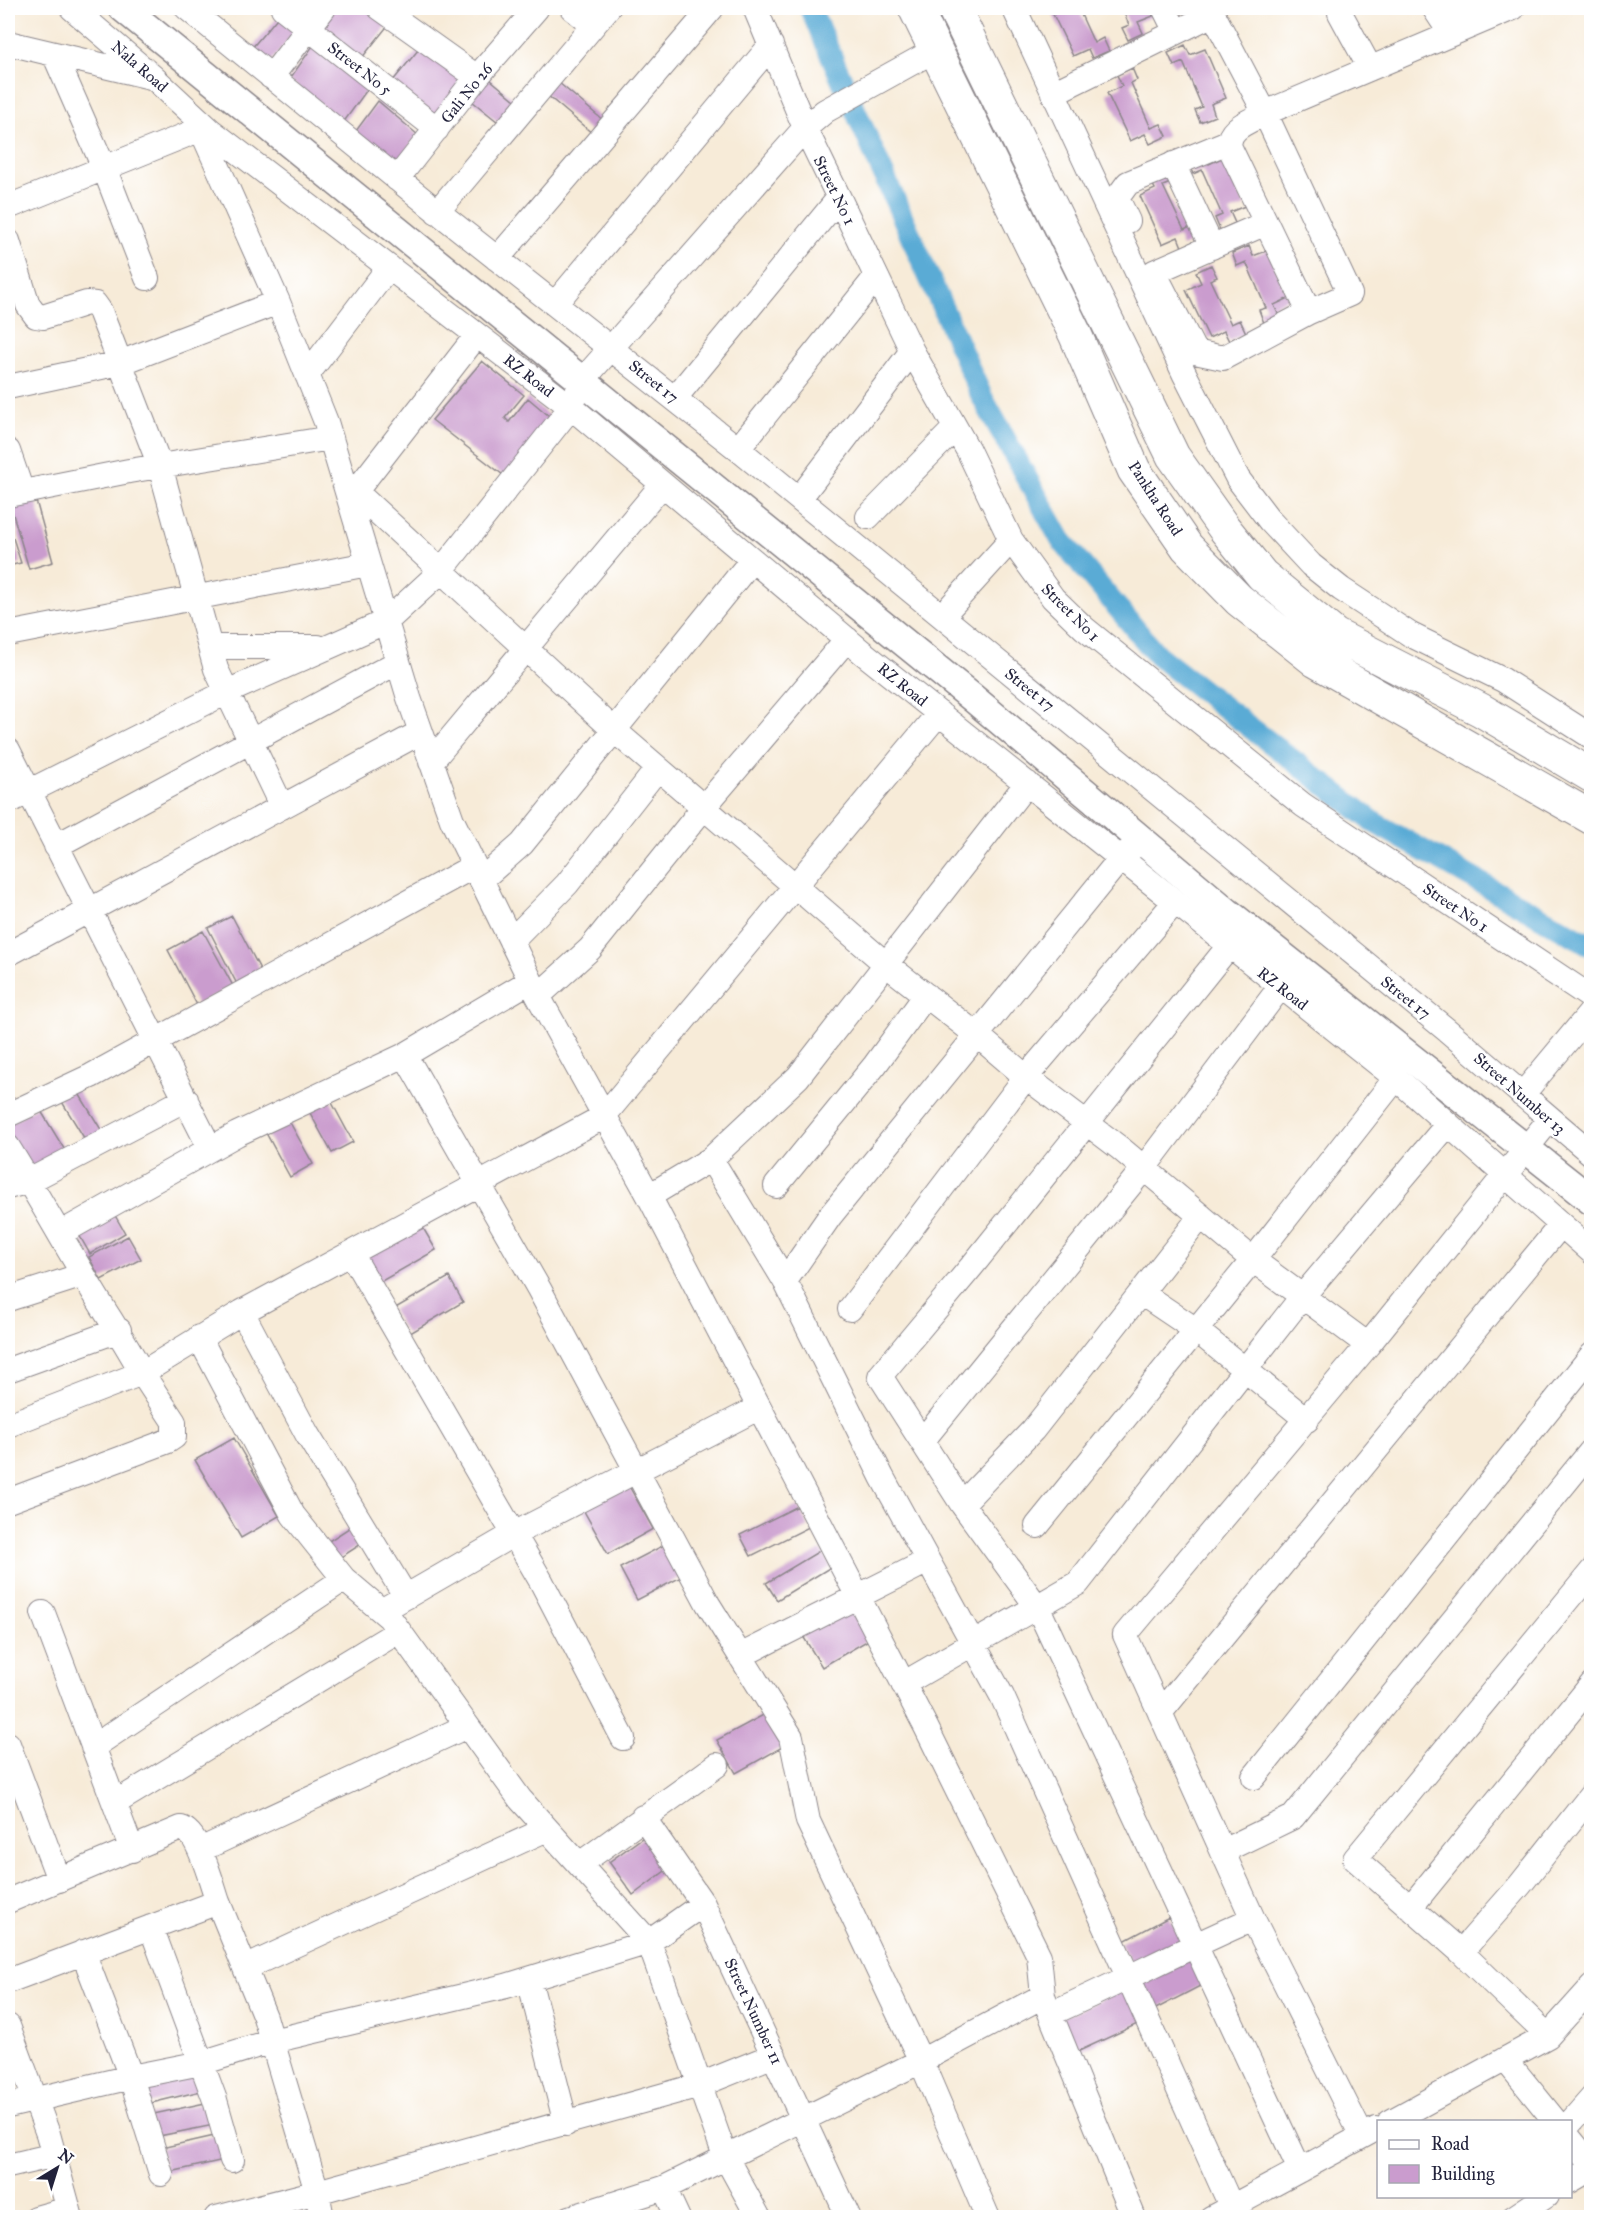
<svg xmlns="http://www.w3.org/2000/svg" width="1599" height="2225" viewBox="0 0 1599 2225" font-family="'IM FELL Great Primer',serif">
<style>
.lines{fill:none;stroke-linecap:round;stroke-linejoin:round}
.canal{stroke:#5aabd5;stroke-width:22}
.building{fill:#ca9cce}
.minor-casing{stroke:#8c868a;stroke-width:26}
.tertiary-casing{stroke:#8c868a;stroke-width:31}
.primary-casing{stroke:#8c868a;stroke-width:35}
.minor{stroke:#fff;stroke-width:24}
.tertiary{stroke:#fff;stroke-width:28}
.primary{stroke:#fff;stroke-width:33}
.labels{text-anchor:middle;stroke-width:4.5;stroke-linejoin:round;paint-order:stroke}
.street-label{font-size:16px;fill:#22223b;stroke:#fff}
</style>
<rect width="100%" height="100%" fill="#fff"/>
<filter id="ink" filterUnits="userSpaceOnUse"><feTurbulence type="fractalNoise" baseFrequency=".0167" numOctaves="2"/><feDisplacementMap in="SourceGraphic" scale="12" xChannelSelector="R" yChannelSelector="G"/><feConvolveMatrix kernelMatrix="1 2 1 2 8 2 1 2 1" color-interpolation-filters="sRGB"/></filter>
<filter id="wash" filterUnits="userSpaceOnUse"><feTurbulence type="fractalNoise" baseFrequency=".008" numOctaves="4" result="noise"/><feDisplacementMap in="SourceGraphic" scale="24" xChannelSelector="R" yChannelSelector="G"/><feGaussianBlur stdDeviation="1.35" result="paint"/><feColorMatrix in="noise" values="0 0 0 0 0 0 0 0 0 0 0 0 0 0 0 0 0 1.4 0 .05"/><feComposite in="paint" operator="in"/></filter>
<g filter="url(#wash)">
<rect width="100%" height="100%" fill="#f7ebd8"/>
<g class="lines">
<path class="canal" d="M 810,8 L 982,397 L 1061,540 L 1157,655 L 1226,709 L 1375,823 L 1592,946"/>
</g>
<g id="blocks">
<path class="building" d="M 331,8 L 370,8 L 390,23 L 357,64 L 314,29 Z
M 1050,8 L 1078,8 L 1094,43 L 1103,38 L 1109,51 L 1092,58 L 1088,49 L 1073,56 Z
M 1122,8 L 1150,8 L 1153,16 L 1138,22 L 1143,33 L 1128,40 L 1122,28 L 1129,25 Z
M 282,12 L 299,27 L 269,64 L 251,49 Z
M 317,40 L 372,83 L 343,123 L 289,80 Z
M 423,44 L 470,81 L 439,122 L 392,82 Z
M 1185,45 L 1190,55 L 1205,49 L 1226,98 L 1211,104 L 1215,116 L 1200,122 L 1195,110 L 1202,107 L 1183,62 L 1174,66 L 1168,53 Z
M 1132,68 L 1137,80 L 1131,83 L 1151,128 L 1161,124 L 1167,136 L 1150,144 L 1145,134 L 1130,141 L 1107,93 L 1122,86 L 1117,75 Z
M 485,75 L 521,105 L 503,126 L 467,97 Z
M 552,77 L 604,121 L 593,134 L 541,90 Z
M 378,101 L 418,135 L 392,170 L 350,139 Z
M 1205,154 L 1209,164 L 1224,157 L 1245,206 L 1230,212 L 1235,223 L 1220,230 L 1215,218 L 1222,215 L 1202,170 L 1193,174 L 1188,161 Z
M 1164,171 L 1170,183 L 1163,186 L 1184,230 L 1193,226 L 1199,239 L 1182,247 L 1178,237 L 1162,244 L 1140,196 L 1155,189 L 1149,177 Z
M 1249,246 L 1253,256 L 1269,250 L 1289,298 L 1274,305 L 1279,316 L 1264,323 L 1259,310 L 1266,308 L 1246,262 L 1237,266 L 1232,253 Z
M 1211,265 L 1217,277 L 1210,280 L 1231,324 L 1240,320 L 1246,333 L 1229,341 L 1224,331 L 1209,338 L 1186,290 L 1201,283 L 1196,272 Z
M 482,361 L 524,395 L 505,418 L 509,422 L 528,398 L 555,421 L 507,478 L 432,420 Z
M 35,497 L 53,562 L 29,569 L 10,504 Z
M 13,538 L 21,563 L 8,566 L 8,539 Z
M 232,916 L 263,975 L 239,988 L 208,928 Z
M 203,931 L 233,986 L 197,1005 L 168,950 Z
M 75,1087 L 105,1136 L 89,1146 L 59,1097 Z
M 330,1099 L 353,1142 L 332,1153 L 309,1111 Z
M 38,1106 L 66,1152 L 30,1173 L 8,1136 L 8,1124 Z
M 288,1119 L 313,1164 L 290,1177 L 265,1131 Z
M 113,1212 L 125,1233 L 90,1254 L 78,1233 Z
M 419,1221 L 436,1250 L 380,1282 L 363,1253 Z
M 128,1236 L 141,1259 L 101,1280 L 89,1257 Z
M 449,1277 L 463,1302 L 407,1335 L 392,1310 Z
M 234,1438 L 279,1516 L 241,1538 L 195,1460 Z
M 625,1479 L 653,1529 L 608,1554 L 580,1504 Z
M 798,1506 L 809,1527 L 751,1556 L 740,1535 Z
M 355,1524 L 366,1541 L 332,1563 L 321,1546 Z
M 670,1542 L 687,1574 L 637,1600 L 620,1568 Z
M 821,1550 L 831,1567 L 777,1600 L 766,1583 Z
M 851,1603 L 872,1638 L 822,1667 L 801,1633 Z
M 767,1713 L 786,1745 L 736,1773 L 717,1740 Z
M 649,1833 L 673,1865 L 633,1895 L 609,1862 Z
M 1169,1917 L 1184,1945 L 1135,1971 L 1120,1943 Z
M 1190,1957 L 1204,1984 L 1150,2012 L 1136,1985 Z
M 1129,1987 L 1144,2021 L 1077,2052 L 1061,2018 Z
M 197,2072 L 201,2091 L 143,2105 L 138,2086 Z
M 210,2102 L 214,2125 L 154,2137 L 149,2115 Z
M 219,2135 L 224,2160 L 166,2173 L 161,2148 Z"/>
</g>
</g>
<g filter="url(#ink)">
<use href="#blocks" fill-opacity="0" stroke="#8c868a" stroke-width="1.5"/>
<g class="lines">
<g class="minor-casing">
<path id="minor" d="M 72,8 L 154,78 L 210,130 L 571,407 L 862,652 L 1396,1078 L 1592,1252
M 187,8 L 433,208 L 738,449 L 1448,1031 L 1592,1154
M 283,8 L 437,129
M 380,8 L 477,77
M 572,8 L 593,25
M 755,8 L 805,128 L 839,198 L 912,351 L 968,450 L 1011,540 L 1053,598 L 1084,628 L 1303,805 L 1592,998
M 1014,8 L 1184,373 L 1238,479 L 1270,521 L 1311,565 L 1341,589 L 1411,635 L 1503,680 L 1592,737
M 1164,8 L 1176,32
M 1341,8 L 1340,13 L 1370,68
M 1434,8 L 1451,34
M 1460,8 L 1469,26
M 8,43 L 151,77
M 55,56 L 105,170 L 147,278
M 271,77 L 324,8
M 1053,93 L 1213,14
M 201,129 L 278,302 L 326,422 L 409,698 L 452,820 L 538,996 L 649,1196 L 926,1727 L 1039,1956 L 1043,1996 L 1134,2218
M 1173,164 L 1212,247
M 397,179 L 477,77 L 537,8
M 8,207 L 206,127
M 437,212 L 608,8
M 1128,221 L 1117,198 L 1128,183 L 1228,142
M 8,241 L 28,305 L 36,316 L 43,317 L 87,303 L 95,304 L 100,311 L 160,466 L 216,669 L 282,807
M 497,259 L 712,8
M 1154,272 L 1266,223
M 1156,276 L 1195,352 L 1223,358 L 1309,312 L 1350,294 L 1265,113 L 1210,8
M 555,304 L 771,45
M 1309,312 L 1230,148 C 1225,128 1251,121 1265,113 L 1513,8
M 307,375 L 389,267
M 8,387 L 120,363 L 278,302
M 675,398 L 839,198
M 738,449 L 876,277
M 8,451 L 22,492
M 344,481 L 615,731 L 887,965 L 977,1035 L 1026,1077 L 1121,1149 L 1253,1260 L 1368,1345 L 1125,1635 L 1253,1919 L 1362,2136
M 356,491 L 477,335
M 8,495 L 129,471 L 331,438
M 799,499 L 912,351
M 868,517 L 955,428
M 942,616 L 1011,540
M 8,634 L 368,564
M 210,647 L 318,647
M 8,750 L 210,1148
M 431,762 L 662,485
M 8,802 L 227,692 L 387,621 L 441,571 L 571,407 L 582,381 L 805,128 L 825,111 L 935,50
M 56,846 L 398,662
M 481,880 L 522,844 L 752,560
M 511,941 L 567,884 L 658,768
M 1229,946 L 972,1266 L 880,1376 L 962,1504 L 1038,1608 L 1300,2170
M 8,954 L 421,732
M 538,996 L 590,949 L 704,807 L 847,639
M 405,1055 L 530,981
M 1522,1095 L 1592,1011
M 8,1115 L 91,1076 L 474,866
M 8,1147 C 34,1189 58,1232 83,1274 C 102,1308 124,1339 142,1373 L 242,1312 L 603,1117 L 939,713
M 711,1159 L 785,1281 L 882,1477 L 1002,1696 L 1231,2206
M 776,1186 L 875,1065 L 926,995
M 8,1187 L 29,1181 L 186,1099
M 649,1196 L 711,1159 L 798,1077 L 1027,783
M 61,1233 L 237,1134 L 405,1055 L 539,1289 L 708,1604 L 791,1737 L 808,1821 L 921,2061 L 664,2188 L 678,2218
M 352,1255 L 541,1581 L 623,1738
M 785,1281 L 830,1216 L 1120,859 L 1132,848
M 1141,1293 L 1196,1330 L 1307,1420
M 8,1299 L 83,1275
M 850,1309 L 1026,1077 L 1175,902
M 242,1312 L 307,1434 L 406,1597
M 199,1337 L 293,1515 L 344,1579 L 389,1617 L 520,1799 L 649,1942 L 725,2156 L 759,2218
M 1368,1345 L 1550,1119
M 8,1370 L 119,1330
M 8,1425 L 142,1373 L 174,1422 L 174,1437 L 168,1441 L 8,1501
M 923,1440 L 1144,1168 L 1281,986
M 962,1504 L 1033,1430 L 1201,1216
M 1037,1526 L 1253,1260 L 1396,1078
M 383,1610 L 514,1534 L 758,1408
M 43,1613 L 132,1850
M 740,1656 L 928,1561
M 903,1684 L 1078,1583 L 1302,1297 L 1448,1124
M 1160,1713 L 1561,1225
M 8,1744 L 59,1880
M 93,1747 L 344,1579
M 1254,1777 L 1592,1355
M 115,1803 L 399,1631
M 643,1817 L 703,1904 L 849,2218
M 200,1850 L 467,1726
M 1223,1851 L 1293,1817 L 1592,1450
M 580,1864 L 717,1765
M 8,1901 L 181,1828 C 199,1832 212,1885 218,1902
M 1410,1908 L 1592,1684
M 151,1927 L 215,2100 L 232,2160
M 1461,1952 L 1355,1859 L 1592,1571
M 245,1968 L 547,1829
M 529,1979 L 566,2124
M 8,1981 L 218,1902 L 265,2017 L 317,2192 L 700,2085 L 774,2055
M 1052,2013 C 1120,1983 1185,1948 1253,1919
M 8,2026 L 48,2134 L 71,2218
M 1548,2036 L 1461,1952 L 1520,1885 L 1592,1794
M 1505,2059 L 1556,2122
M 8,2106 L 131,2077 L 83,1952
M 1390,2122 L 1548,2036 L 1592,1987
M 1570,2123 L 1592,2098
M 1570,2139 L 1592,2166
M 8,2166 L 55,2155
M 161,2174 L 131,2077 L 201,2063 L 272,2041 L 506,1986 L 649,1942 L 703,1904
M 1570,2181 L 1592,2168
M 36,2218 L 68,2209
M 216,2218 L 317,2192 L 322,2218
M 570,2218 L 664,2188
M 988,2218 L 921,2061 L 1043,1996
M 1211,2218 L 1376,2129
M 1513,2218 L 1546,2196"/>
</g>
<g class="tertiary-casing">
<path id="tertiary" d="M 123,8 L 974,699 L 1227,912 L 1592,1201"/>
</g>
<g class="primary-casing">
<path id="primary" d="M 915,8 L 1075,334 L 1134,470 L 1187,547 L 1239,600 L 1316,661 L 1592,818
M 954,8 L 1173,456 L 1224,528 L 1262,575 L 1335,635 L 1481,710 L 1592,776"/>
</g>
<use href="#minor" class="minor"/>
<use href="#tertiary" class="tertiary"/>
<use href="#primary" class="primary"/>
</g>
</g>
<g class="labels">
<g class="street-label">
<text transform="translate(140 66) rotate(41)" y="6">Nala Road</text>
<text transform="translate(360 68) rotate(38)" y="6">Street No 5</text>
<text transform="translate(466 93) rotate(-51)" y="6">Gali No 26</text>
<text transform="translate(835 190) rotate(64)" y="6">Street No 1</text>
<text transform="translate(529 375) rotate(38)" y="6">RZ Road</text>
<text transform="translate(654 381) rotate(39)" y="6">Street 17</text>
<text transform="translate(1156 498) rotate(57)" y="6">Pankha Road</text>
<text transform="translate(1071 612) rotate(45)" y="6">Street No 1</text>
<text transform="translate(903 684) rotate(39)" y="6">RZ Road</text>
<text transform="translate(1030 689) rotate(39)" y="6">Street 17</text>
<text transform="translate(1456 907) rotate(34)" y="6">Street No 1</text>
<text transform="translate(1283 988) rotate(38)" y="6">RZ Road</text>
<text transform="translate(1406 997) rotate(39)" y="6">Street 17</text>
<text transform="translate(1520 1093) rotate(41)" y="6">Street Number 13</text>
<text transform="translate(754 2011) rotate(65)" y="6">Street Number 11</text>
</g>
</g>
<rect width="1599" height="2225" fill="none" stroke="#fff" stroke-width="30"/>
<rect x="1377" y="2120" width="195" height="78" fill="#ffffff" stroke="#a7a7b1" stroke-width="1.5"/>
<rect x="1389" y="2140" width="30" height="9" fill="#ffffff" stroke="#a7a7b1" stroke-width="1.5"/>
<text x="1431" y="2150" font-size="18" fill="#22223b">Road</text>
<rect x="1389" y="2165" width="30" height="18" fill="#ca9cce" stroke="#a7a7b1" stroke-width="1.5"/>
<text x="1431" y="2180" font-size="18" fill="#22223b">Building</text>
<g transform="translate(57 2168) rotate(38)" stroke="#ffffff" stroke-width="4.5" paint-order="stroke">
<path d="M0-4.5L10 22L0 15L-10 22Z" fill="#22223b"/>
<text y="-9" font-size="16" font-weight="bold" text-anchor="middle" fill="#22223b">N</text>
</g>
</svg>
